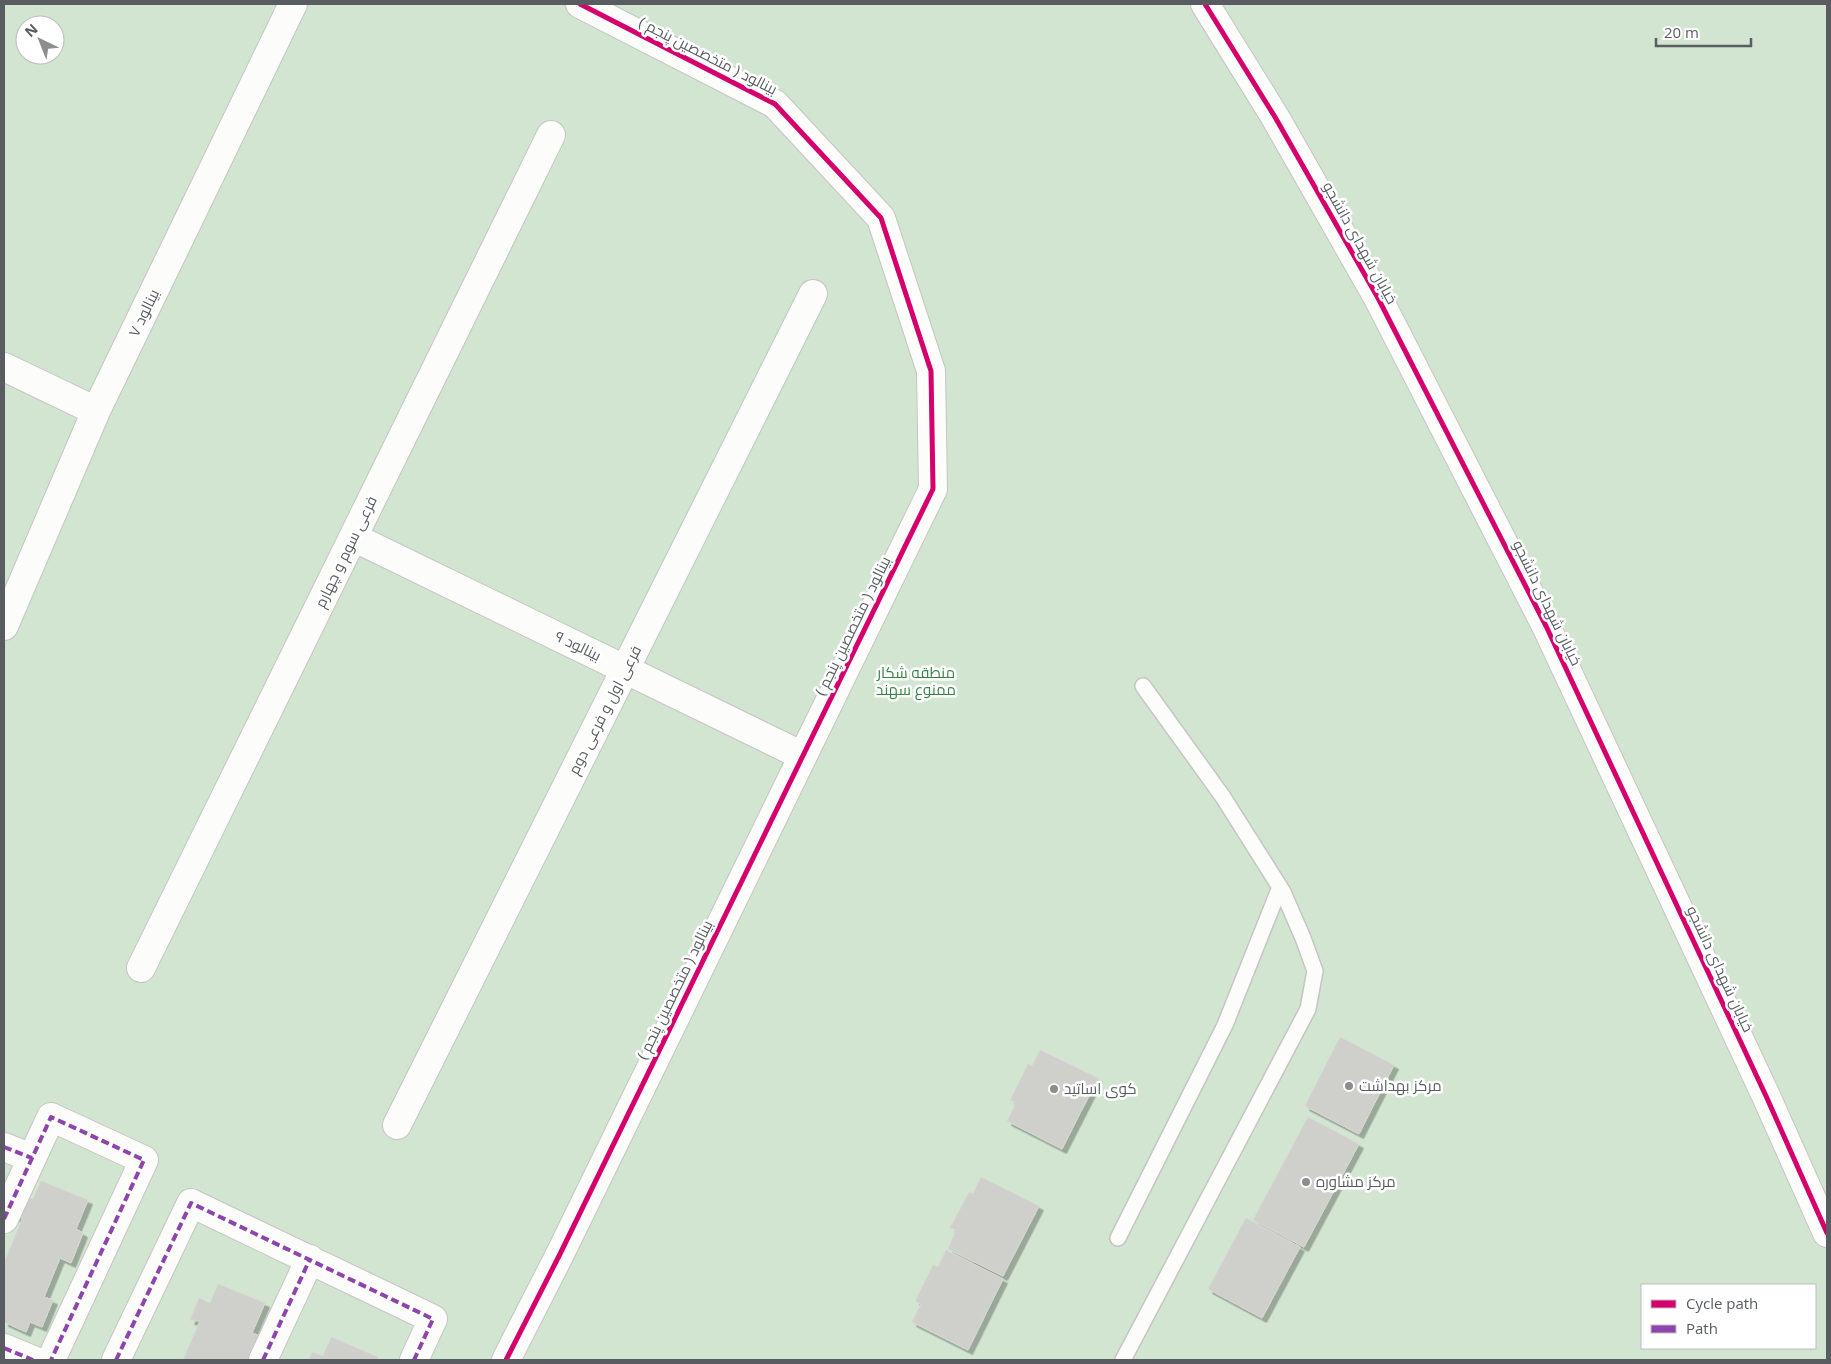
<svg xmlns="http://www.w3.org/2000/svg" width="1831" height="1364" viewBox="0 0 1831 1364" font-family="'Open Sans',Cairo,sans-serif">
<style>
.green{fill:#d1e5d0;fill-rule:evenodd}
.building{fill:#cfcfcc;stroke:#d8d7d2;filter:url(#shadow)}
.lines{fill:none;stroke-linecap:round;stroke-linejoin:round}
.lane-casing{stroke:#c5c5c4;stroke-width:18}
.street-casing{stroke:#c5c5c4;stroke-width:30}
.lane{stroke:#fcfcfb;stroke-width:15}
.street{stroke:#fcfcfb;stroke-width:28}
.quiet{stroke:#8e44ad;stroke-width:4;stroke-dasharray:8 4;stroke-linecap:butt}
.cycleway-casing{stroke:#fff;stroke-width:8}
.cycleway{stroke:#d6006c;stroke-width:5}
.poi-dot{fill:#8b8d8e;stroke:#fff;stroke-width:2}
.labels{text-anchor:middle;stroke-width:5;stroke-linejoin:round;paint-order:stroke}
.street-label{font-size:15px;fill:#595c61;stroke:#fff}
.park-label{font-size:15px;fill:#378242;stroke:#fff}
.poi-label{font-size:15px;fill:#595c61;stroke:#fff;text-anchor:start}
</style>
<defs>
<filter id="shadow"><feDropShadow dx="4.5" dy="4.5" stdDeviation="0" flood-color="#0004"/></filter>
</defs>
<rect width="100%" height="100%" fill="#e9e8e3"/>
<path class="green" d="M 4,4 L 1827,4 L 1827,1360 L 4,1360 ZM 25,25 L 55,25 L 55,55 L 25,55 ZM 1642,1285 L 1815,1285 L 1815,1348 L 1642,1348 Z"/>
<path class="building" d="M 1340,1037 L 1394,1065 L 1359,1134 L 1305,1106 Z
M 1040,1050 L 1098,1078 L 1062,1149 L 1007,1121 L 1016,1103 L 1010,1100 L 1028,1064 L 1032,1066 Z
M 1308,1117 L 1359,1144 L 1304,1247 L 1253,1220 Z
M 981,1177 L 1039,1206 L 1003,1276 L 948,1249 L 956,1230 L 950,1228 L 969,1192 L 973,1194 Z
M 41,1181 L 88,1200 L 76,1229 L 83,1233 L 71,1263 L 60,1258 L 44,1297 L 53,1300 L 42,1327 L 30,1322 L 26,1332 L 4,1322 L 4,1263 L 23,1217 L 13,1217 L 22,1195 L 33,1199 Z
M 1246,1218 L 1300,1247 L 1262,1318 L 1208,1289 Z
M 946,1250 L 1003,1279 L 968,1350 L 912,1322 L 921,1304 L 915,1301 L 933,1265 L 938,1267 Z
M 218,1284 L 265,1303 L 252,1333 L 260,1336 L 250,1360 L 183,1360 L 200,1321 L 190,1320 L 199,1298 L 210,1303 Z
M 331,1337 L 378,1357 L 377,1360 L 309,1360 L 312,1352 L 323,1356 Z"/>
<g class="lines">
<g class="lane-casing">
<path id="lane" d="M 1118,1238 L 1225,1025 L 1280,887
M 1123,1360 L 1308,1009 L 1315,971 L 1303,938 L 1283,892 L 1223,797 L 1143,686"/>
</g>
<g class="street-casing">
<path id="street" d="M 1205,4 L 1275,117 L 1378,298 L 1546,626 L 1766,1096 L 1827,1233
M 4,367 L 96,411
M 353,537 L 803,756
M 4,626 L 96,411 L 293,4
M 141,968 L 551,135
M 397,1125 L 813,294
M 4,1147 L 32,1158
M 4,1219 L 51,1117 L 144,1160 L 51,1360
M 4,1348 L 33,1360
M 116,1360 L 191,1203 L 433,1319 L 414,1360
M 263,1360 L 310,1259
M 506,1360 L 560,1254 L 933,489 L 931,371 L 881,218 L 775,104 L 580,4"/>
</g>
<use href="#lane" class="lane"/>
<use href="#street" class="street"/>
<path class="quiet" d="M 4,1147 L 32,1158
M 4,1219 L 51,1117 L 144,1160 L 51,1360
M 4,1348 L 33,1360
M 116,1360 L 191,1203 L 433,1319 L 414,1360
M 263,1360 L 310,1259"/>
<g class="cycleway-casing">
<path id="cycleway" d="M 1205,4 L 1275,117 L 1378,298 L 1546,626 L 1766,1096 L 1827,1233
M 506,1360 L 560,1254 L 933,489 L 931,371 L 881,218 L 775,104 L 580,4"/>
</g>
<use href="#cycleway" class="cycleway"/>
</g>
<g class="poi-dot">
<circle cx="1349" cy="1086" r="5"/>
<circle cx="1054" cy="1089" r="5"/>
<circle cx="1306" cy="1182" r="5"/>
</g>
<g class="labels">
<g class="street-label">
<text transform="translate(708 56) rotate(27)" y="5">بینالود ( متخصصین پنجم )</text>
<text transform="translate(1360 243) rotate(61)" y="5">خیابان شهدای دانشجو</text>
<text transform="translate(144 313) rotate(-64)" y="5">بینالود ۷</text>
<text transform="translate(346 552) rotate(-64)" y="5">فرعی سوم و چهارم</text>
<text transform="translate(1547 603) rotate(64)" y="5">خیابان شهدای دانشجو</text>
<text transform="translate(853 626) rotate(-64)" y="5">بینالود ( متخصصین پنجم )</text>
<text transform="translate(578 646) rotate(26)" y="5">بینالود ۹</text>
<text transform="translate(605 710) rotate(-63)" y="5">فرعی اول و فرعی دوم</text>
<text transform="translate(1720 969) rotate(65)" y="5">خیابان شهدای دانشجو</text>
<text transform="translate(675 990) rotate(-64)" y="5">بینالود ( متخصصین پنجم )</text>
</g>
<g class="park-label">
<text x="916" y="678">منطقه شکار<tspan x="916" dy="17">ممنوع سهند</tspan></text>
</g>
<g class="poi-label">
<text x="1359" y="1091">مرکز بهداشت</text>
<text x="1064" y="1094">کوی اساتید</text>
<text x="1316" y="1187">مرکز مشاوره</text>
</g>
</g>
<rect width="1831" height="1364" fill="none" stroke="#595c61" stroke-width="10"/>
<rect x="1641" y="1284" width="175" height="65" fill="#ffffff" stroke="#bdbec0"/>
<rect x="1651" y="1300" width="25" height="8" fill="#d6006c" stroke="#bdbec0"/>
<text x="1686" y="1309" font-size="15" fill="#595c61">Cycle path</text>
<rect x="1651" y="1325" width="25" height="8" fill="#8e44ad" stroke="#bdbec0"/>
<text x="1686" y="1334" font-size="15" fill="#595c61">Path</text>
<g transform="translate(40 40) rotate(317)"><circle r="24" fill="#ffffff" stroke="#bdbec0"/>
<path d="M0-4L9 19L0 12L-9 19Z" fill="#8b8d8e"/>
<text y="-8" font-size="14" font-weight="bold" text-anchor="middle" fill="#595c61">N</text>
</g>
<path d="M1656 38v8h95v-8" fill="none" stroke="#595c61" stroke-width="2.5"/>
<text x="1664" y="38" font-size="15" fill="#595c61" stroke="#ffffff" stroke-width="4" paint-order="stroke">20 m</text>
</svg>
